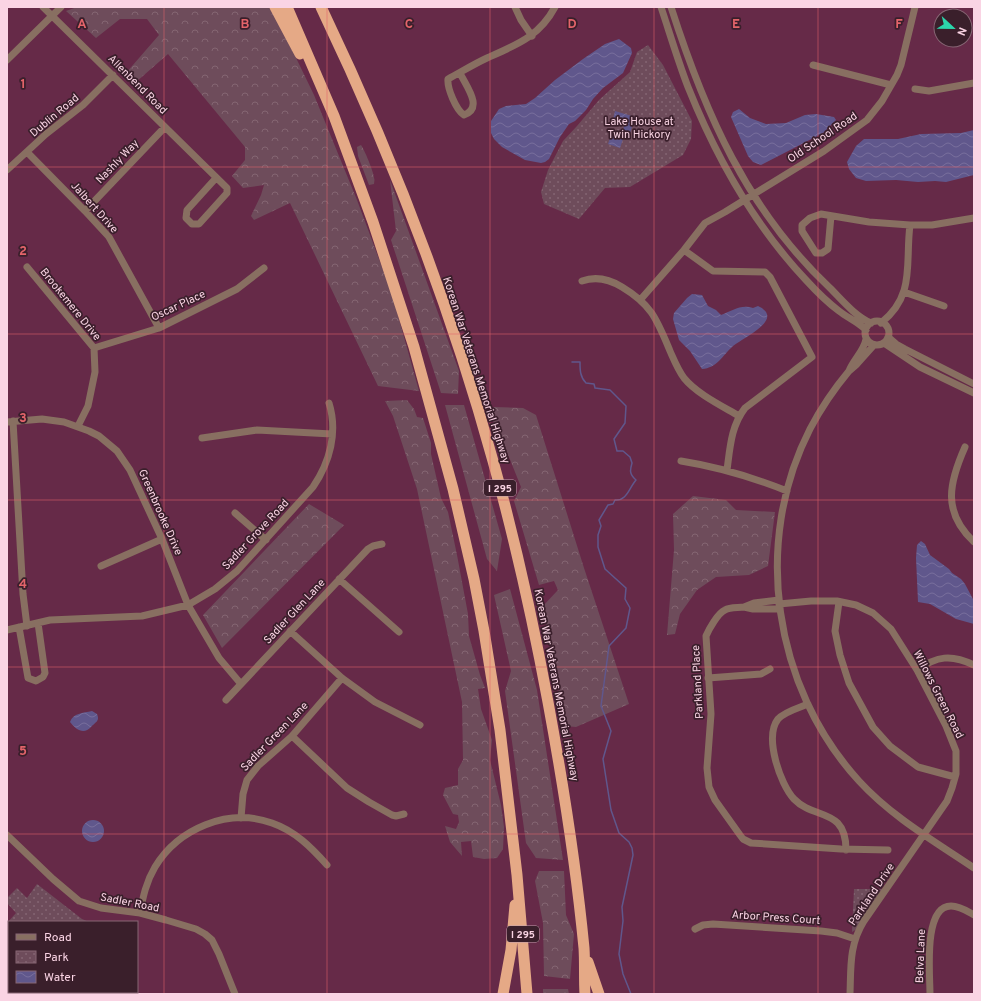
<svg xmlns="http://www.w3.org/2000/svg" width="981" height="1001" viewBox="0 0 981 1001" font-family="Overpass,sans-serif">
<style>
.forest{fill:url(#forest-crowns)}
.park{fill:url(#park-dots)}
.water{fill:url(#water-waves)}
.lines{fill:none;stroke-linecap:round;stroke-linejoin:round}
.stream{stroke:#60578c;stroke-width:1.5}
.minor{stroke:#886f61;stroke-width:7}
.highway{stroke:#e5a986;stroke-width:11}
.grid{fill:none;stroke:#e3646a;stroke-width:1;stroke-opacity:0.55}
.labels{text-anchor:middle;stroke-width:3.5;stroke-linejoin:round;paint-order:stroke}
.shield{fill:#3a1f2b;stroke:#c09eac;stroke-width:1}
.shield-label{font-size:10px;font-weight:bold;fill:#fad4e4}
.street-label{font-size:11px;fill:#fad4e4;stroke:#3a1f2b}
.park-label{font-size:11px;fill:#f7d2e1;stroke:#3a1f2b}
.grid-label{font-size:13px;text-anchor:middle;font-weight:bold;fill:#e3646a;stroke:#3a1f2b;stroke-width:3.5;stroke-linejoin:round;paint-order:stroke}
</style>
<defs>
<pattern id="forest-crowns" width="20" height="18" patternUnits="userSpaceOnUse"><rect width="20" height="18" fill="#6e4c5b"/><path d="M2 6a3 3 0 1 1 6 0M12 15a3 3 0 1 1 6 0" fill="none" stroke="#846572"/></pattern>
<pattern id="park-dots" width="8" height="8" patternUnits="userSpaceOnUse"><rect width="8" height="8" fill="#6e4c5b"/><path d="M2 2h.1M6 6h.1" fill="none" stroke="#846572" stroke-width="1.8" stroke-linecap="round"/></pattern>
<pattern id="water-waves" width="16" height="10" patternUnits="userSpaceOnUse"><rect width="16" height="10" fill="#60578c"/><path d="M0 5q4-4 8 0t8 0" fill="none" stroke="#786e9c"/></pattern>
</defs>
<rect width="100%" height="100%" fill="#662a48"/>
<path class="forest" d="M 77,7 L 269,7 L 284,33 L 314,95 L 357,200 L 392,294 L 419,391 L 378,386 L 290,203 L 254,220 L 251,216 L 261,195 L 264,185 L 243,188 L 232,176 L 245,160 L 245,147 L 168,54 L 136,82 L 126,73 L 159,35 L 147,19 L 120,19 L 96,38 L 66,11 Z
M 361,145 C 364,149 374,172 374,178 C 375,180 374,182 374,184 L 369,185 L 358,156 L 357,147 Z
M 390,180 L 459,371 L 458,394 L 441,393 L 391,240 L 396,231 Z
M 407,400 L 414,409 L 417,417 L 423,418 L 431,443 L 431,454 L 441,498 L 448,512 L 457,555 L 468,614 L 469,636 L 480,675 L 485,688 L 478,689 L 481,709 L 492,740 L 490,760 L 501,805 L 504,827 L 503,849 L 497,858 L 484,859 L 473,857 L 471,841 L 461,842 L 462,856 L 450,842 L 445,826 L 456,829 L 459,822 L 458,815 L 453,814 L 443,795 L 445,788 L 458,785 L 458,769 L 463,760 L 462,702 L 417,489 L 393,416 L 385,401 Z
M 445,405 L 464,405 L 502,539 L 497,571 L 487,559 Z
M 494,407 L 523,408 L 536,415 L 584,568 L 629,704 L 576,727 L 565,726 L 543,606 L 558,590 L 554,581 L 539,585 L 514,501 L 521,487 L 507,452 L 500,446 L 491,414 Z
M 693,496 L 726,500 L 736,510 L 775,512 L 768,566 L 749,575 L 716,577 L 697,590 L 680,614 L 675,634 L 667,635 L 674,550 L 673,514 Z
M 309,504 L 344,525 L 222,648 L 203,615 Z
M 510,589 L 537,690 L 563,860 L 536,858 L 526,843 L 505,691 L 511,671 L 494,595 Z
M 539,871 L 564,871 L 566,915 L 574,934 L 570,979 L 544,976 L 543,923 L 535,881 Z
M 543,989 L 568,989 L 569,994 L 543,994 Z"/>
<path class="park" d="M 648,45 L 663,65 L 692,121 L 691,139 L 683,155 L 630,187 L 605,188 L 579,219 L 544,204 L 541,192 L 548,170 L 563,141 L 577,126 L 599,100 L 630,72 L 637,52 Z
M 37,884 L 82,919 L 89,922 L 9,922 L 9,992 L 107,992 L 103,994 L 7,994 L 7,923 L 16,913 L 7,903 L 7,898 L 17,888 L 27,898 Z
M 854,889 L 882,889 L 857,929 L 852,932 Z"/>
<path class="water" d="M 619,39 L 631,48 L 632,53 L 623,73 L 603,88 L 593,99 L 586,110 L 575,121 L 569,124 L 560,137 L 549,159 L 545,162 L 541,163 L 525,160 L 502,147 L 494,139 L 491,133 L 491,121 L 499,109 L 506,106 L 526,104 L 535,98 L 555,80 L 583,59 L 605,44 Z
M 739,109 L 750,118 L 766,124 L 786,123 L 805,115 L 816,114 L 834,117 L 836,120 L 823,133 L 761,165 L 753,162 L 748,156 L 731,117 L 733,112 Z
M 615,111 L 635,117 L 630,133 L 623,131 L 624,126 L 612,123 Z
M 974,130 L 974,175 L 946,182 L 935,181 L 918,182 L 896,180 L 866,181 L 856,178 L 849,169 L 847,162 L 856,146 L 864,139 L 898,139 L 921,134 L 961,133 Z
M 611,135 L 623,139 L 620,148 L 608,144 Z
M 692,294 L 702,295 L 708,306 L 716,310 L 721,315 C 732,311 741,304 753,308 L 758,306 C 786,319 743,338 733,346 C 722,356 717,368 702,369 L 690,351 L 679,340 L 673,319 L 674,313 L 687,298 Z
M 921,541 L 925,544 L 930,555 L 949,569 L 952,573 L 961,579 L 965,584 L 974,601 L 974,624 L 956,619 L 930,604 L 918,602 L 916,558 L 917,545 Z
M 92,711 L 97,714 C 100,721 96,722 91,727 C 84,735 76,730 70,722 C 73,713 83,713 92,711 Z
M82 831a11 11 0 1 1 22 0a11 11 0 1 1-22 0Z"/>
<g class="lines">
<path class="stream" d="M 572,362 L 580,362 C 580,370 580,377 586,383 L 594,384 L 595,388 L 610,390 L 626,406 L 625,423 L 614,439 L 617,451 L 623,451 L 630,457 L 632,463 C 630,470 629,474 636,480 C 629,488 627,501 615,500 L 613,504 L 608,505 L 599,520 L 601,526 L 598,535 L 598,547 L 605,569 L 626,588 L 625,599 L 630,608 L 626,628 L 609,646 L 601,706 L 611,731 L 603,759 L 611,810 L 619,833 L 629,842 L 632,848 L 633,855 L 622,907 L 623,921 L 619,954 L 623,974 L 631,994"/>
<path class="minor" d="M 43,7 L 227,188 L 227,193 L 199,224 L 192,224 L 186,218 L 187,210 L 216,178
M 515,7 L 521,20 L 532,36
M 661,7 C 670,34 678,61 688,87 C 716,157 754,225 806,280 C 816,291 827,302 839,311 C 848,318 858,322 866,330
M 671,7 C 705,113 747,210 830,288 C 842,300 855,316 871,323
M 7,60 L 61,7
M 813,65 L 891,85
M 460,73 C 466,86 484,108 464,115 C 456,110 447,88 448,79 C 461,72 474,64 487,58 C 516,45 539,37 555,7
M 915,89 L 929,91 L 974,83
M 27,152 L 85,211 L 109,237 L 159,328
M 7,170 L 46,134 L 83,105 L 113,75
M 85,211 L 165,127
M 831,216 L 828,249 L 822,253 L 816,253 L 802,231 L 802,225 L 810,218 L 821,214 L 869,222 L 910,225 L 932,225 L 974,218
M 684,250 L 713,271 L 765,272 L 770,277 L 812,357 L 745,408 C 731,426 730,448 727,470
M 27,267 L 94,348 L 95,372 L 88,406 L 78,426
M 582,281 C 596,276 609,279 622,287 C 652,305 657,320 670,351 C 674,360 678,370 684,378 C 697,394 722,406 739,416
M 904,292 L 944,306
M 641,299 L 684,250 L 705,223 L 725,212 L 824,151 L 867,120 L 882,101 L 897,75 L 901,65 L 915,7
M865 333a12 12 0 1 1 24 0a12 12 0 1 1-24 0Z
M 881,323 C 916,295 905,263 910,225
M 888,337 L 896,344 L 905,349 L 974,384
M 866,339 C 864,351 853,360 849,371 L 857,364 L 874,345
M 884,343 L 920,367 L 974,393
M 94,348 L 159,328 L 237,289 L 264,268
M 849,371 C 834,389 821,408 810,429 C 752,542 773,687 859,781 C 892,817 934,841 974,868
M 13,421 L 23,594 L 27,626
M 7,422 L 42,419 L 64,422 L 89,431 L 99,436 L 117,451 L 130,470 L 162,539 L 188,605 L 219,658 L 241,684
M 202,438 L 257,430 L 332,434
M 965,447 C 949,483 942,512 974,542
M 681,461 C 719,467 752,477 787,491
M 235,513 L 266,540
M 101,566 L 162,539
M 339,579 L 399,632
M 779,600 L 754,603 L 744,607 L 753,609 L 780,609
M 839,602 L 835,631 L 840,655 L 849,683 L 873,727 L 890,746 L 918,767 L 955,777
M 779,604 L 811,601 L 837,601 L 856,605 L 873,613 L 891,629 L 917,670 L 946,726 L 956,751 L 956,774 L 952,788 L 947,801 L 864,921 C 849,945 851,967 850,994
M 744,607 C 738,608 730,607 725,610 C 718,613 709,629 706,636 L 711,714 L 707,768 L 709,787 L 715,800 L 740,835 L 743,839 L 751,843 L 841,849 L 888,850
M 19,627 L 28,678 L 36,681 L 43,677 L 45,673 L 38,623
M 7,630 L 50,620 L 142,616 L 188,605 L 215,589 L 237,571 L 313,487 C 330,462 338,432 329,403
M 290,631 L 342,678 L 375,702 L 420,725
M 917,670 C 937,656 951,654 974,665
M 708,678 L 761,674 L 770,669
M 226,700 L 368,549 L 373,546 L 382,544
M 808,704 C 798,708 784,712 778,719 C 764,737 780,784 794,799 C 814,820 846,807 846,850
M 292,736 L 347,788 L 369,802 L 392,815 L 396,816 L 404,814
M 241,818 L 243,794 L 247,780 L 258,766 L 292,736 L 342,678
M 7,835 L 53,879 L 79,901 L 101,908 L 140,913 L 166,920 L 196,929 L 205,934 L 212,940 L 219,954 L 235,994
M 140,913 C 143,897 146,882 155,867 C 178,829 228,807 272,823 C 295,831 311,847 327,865
M 695,929 L 703,925 L 713,924 L 821,931 L 837,933 L 855,939
M 930,994 C 930,974 923,906 951,906 C 960,906 967,911 974,915"/>
<path class="highway" d="M 275,7 L 300,54
M 287,7 L 334,116 L 373,222 L 414,347 L 453,489 L 474,579 L 484,631 L 500,730 L 517,875 L 527,994
M 321,7 C 391,153 450,305 493,461 C 515,540 533,621 548,702 C 563,783 576,865 584,948 C 585,963 584,979 585,994
M 588,962 L 599,994
M 503,994 L 511,950 L 515,905"/>
</g>
<path class="grid" d="M 164,7 L 164,994M 327,7 L 327,994M 490,7 L 490,994M 654,7 L 654,994M 818,7 L 818,994M 7,167 L 974,167M 7,334 L 974,334M 7,500 L 974,500M 7,667 L 974,667M 7,834 L 974,834"/>
<g class="labels">
<g class="shield">
<rect x="484" y="480" width="32" height="16" rx="3"/>
<rect x="507" y="926" width="32" height="16" rx="3"/>
</g>
<g class="shield-label">
<text x="500" y="492">I 295</text>
<text x="523" y="938">I 295</text>
</g>
<g class="street-label">
<text transform="translate(138 84) rotate(45)" y="4">Allenbend Road</text>
<text transform="translate(54 115) rotate(-40)" y="4">Dublin Road</text>
<text transform="translate(822 137) rotate(-34)" y="4">Old School Road</text>
<text transform="translate(117 161) rotate(-46)" y="4">Nashly Way</text>
<text transform="translate(95 207) rotate(48)" y="4">Jalbert Drive</text>
<text transform="translate(71 304) rotate(51)" y="4">Brookemere Drive</text>
<text transform="translate(178 305) rotate(-25)" y="4">Oscar Place</text>
<text transform="translate(477 370) rotate(72)" y="4">Korean War Veterans Memorial Highway</text>
<text transform="translate(161 512) rotate(66)" y="4">Greenbrooke Drive</text>
<text transform="translate(255 534) rotate(-47)" y="4">Sadler Grove Road</text>
<text transform="translate(294 611) rotate(-47)" y="4">Sadler Glen Lane</text>
<text transform="translate(697 682) rotate(-93)" y="4">Parkland Place</text>
<text transform="translate(557 685) rotate(79)" y="4">Korean War Veterans Memorial Highway</text>
<text transform="translate(939 694) rotate(63)" y="4">Willows Green Road</text>
<text transform="translate(274 736) rotate(-46)" y="4">Sadler Green Lane</text>
<text transform="translate(871 894) rotate(-56)" y="4">Parkland Drive</text>
<text transform="translate(130 902) rotate(11)" y="4">Sadler Road</text>
<text transform="translate(776 917) rotate(4)" y="4">Arbor Press Court</text>
<text transform="translate(920 956) rotate(-88)" y="4">Belva Lane</text>
</g>
<g class="park-label">
<text x="639" y="125">Lake House at<tspan x="639" dy="13">Twin Hickory</tspan></text>
</g>
</g>
<g class="grid-label">
<text x="82" y="28">A</text>
<text x="245" y="28">B</text>
<text x="409" y="28">C</text>
<text x="572" y="28">D</text>
<text x="736" y="28">E</text>
<text x="899" y="28">F</text>
<text x="23" y="88">1</text>
<text x="23" y="255">2</text>
<text x="23" y="422">3</text>
<text x="23" y="588">4</text>
<text x="23" y="755">5</text>
</g>
<rect width="981" height="1001" fill="none" stroke="#fad4e4" stroke-width="16"/>
<rect x="8" y="921" width="130" height="72" fill="#3a1f2b" stroke="#876775"/>
<rect x="16" y="934" width="20" height="6" fill="#886f61" stroke="#876775"/>
<text x="44" y="941" font-size="12" fill="#fad4e4">Road</text>
<rect x="16" y="951" width="20" height="12" fill="url(#park-dots)" stroke="#876775"/>
<text x="44" y="961" font-size="12" fill="#fad4e4">Park</text>
<rect x="16" y="971" width="20" height="12" fill="url(#water-waves)" stroke="#876775"/>
<text x="44" y="981" font-size="12" fill="#fad4e4">Water</text>
<g transform="translate(953 28) rotate(112)"><circle r="19" fill="#3a1f2b" stroke="#876775"/>
<path d="M0-3L7 15L0 10L-7 15Z" fill="#2cd5ab"/>
<text y="-6" font-size="11" font-weight="bold" text-anchor="middle" fill="#fad4e4">N</text>
</g>
</svg>
